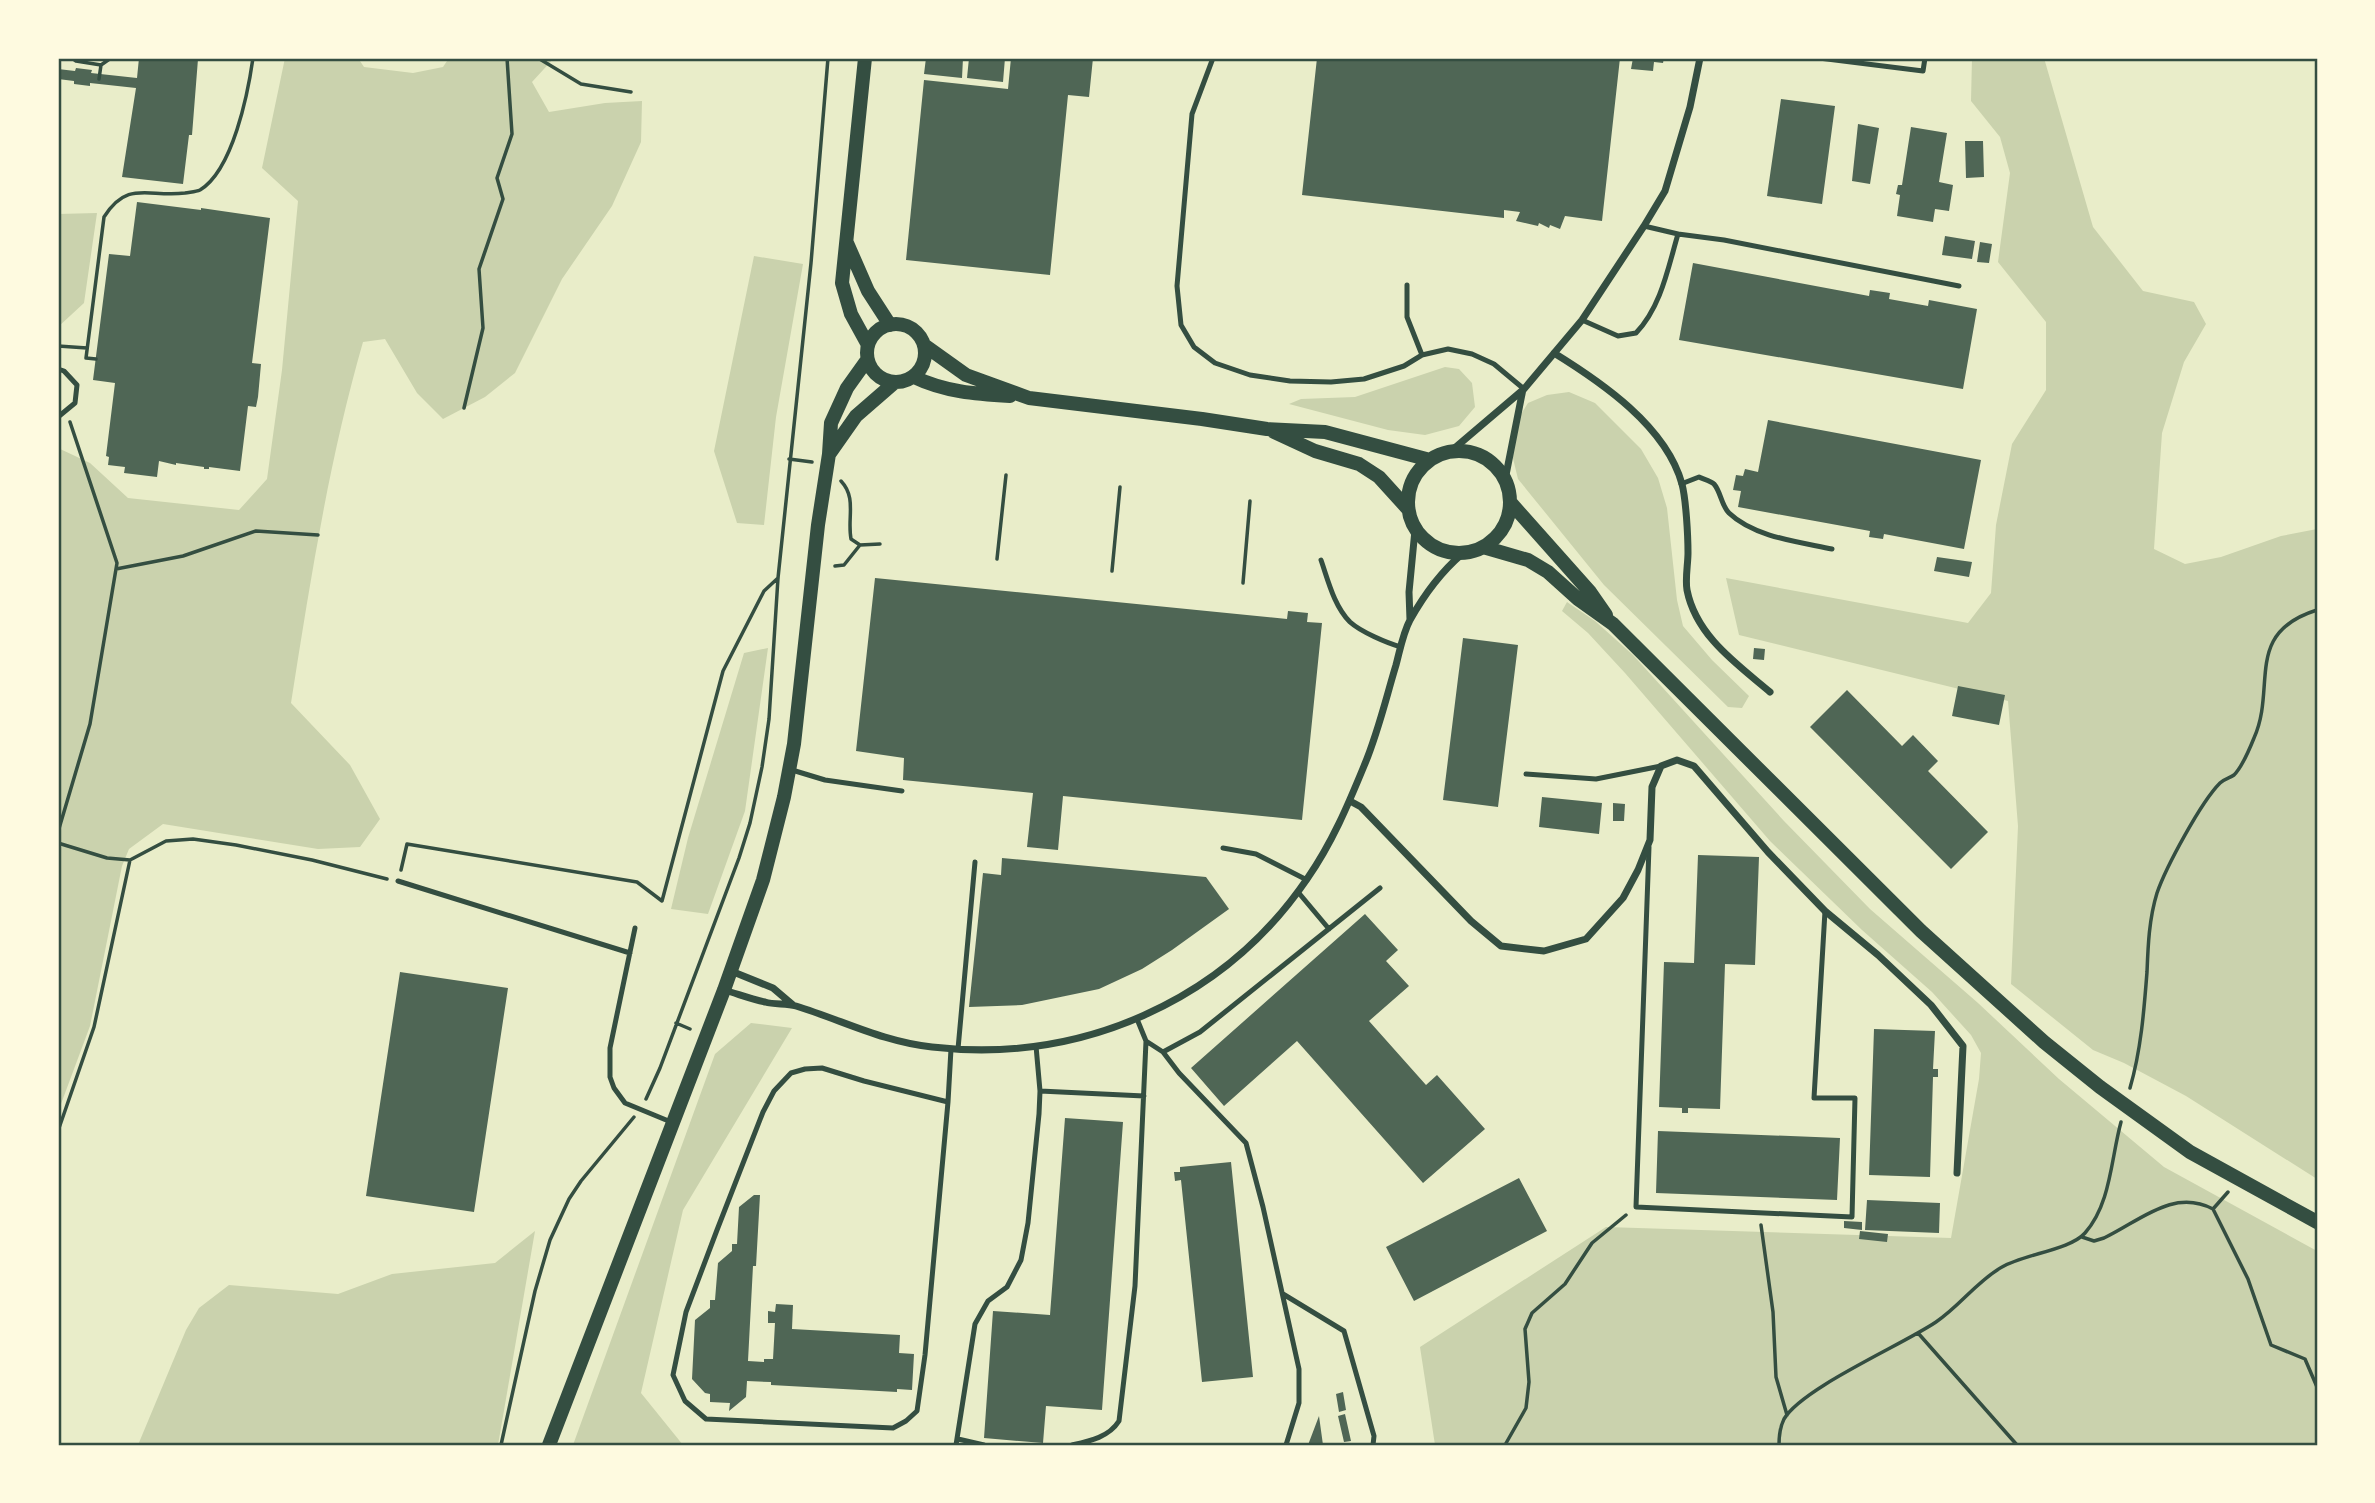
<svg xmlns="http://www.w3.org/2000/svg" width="2375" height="1503" viewBox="0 0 2375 1503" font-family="'Archivo Narrow',sans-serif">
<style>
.green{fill:#cad2ad}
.building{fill:#4f6655}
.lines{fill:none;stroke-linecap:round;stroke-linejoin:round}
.path{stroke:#344e41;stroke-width:3.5}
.service{stroke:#344e41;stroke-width:5}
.minor{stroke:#344e41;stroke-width:7}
.secondary{stroke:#344e41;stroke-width:14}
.neatline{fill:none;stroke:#344e41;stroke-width:2.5}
</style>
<rect width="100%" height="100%" fill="#e9edc9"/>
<path class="green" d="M 285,58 L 358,58 L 364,67 L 413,73 L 443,67 L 449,58 L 554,58 L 532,82 L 549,112 L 605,103 L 642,101 L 641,142 L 612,206 L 562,279 L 515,373 L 485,397 L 443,419 L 417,393 L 385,339 L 363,342 C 329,460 310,582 291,703 L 350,765 L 380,819 L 360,847 L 318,849 L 163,824 L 129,849 L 122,866 L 90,1026 L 58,1112 L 58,448 L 90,463 L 128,498 L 239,510 L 267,479 L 282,370 L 298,201 L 262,168 Z
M 1972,58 L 2044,58 L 2093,227 L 2143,291 L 2194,302 L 2206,324 L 2184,362 L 2162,433 L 2154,549 L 2185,564 L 2221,557 L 2281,536 L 2317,529 L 2317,1179 L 2186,1096 L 2124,1063 L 2093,1050 L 2011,984 L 2018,826 L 2008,701 L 1739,635 L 1726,578 L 1968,623 L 1991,593 L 1996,525 L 2012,444 L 2046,390 L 2046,322 L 1998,262 L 2010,173 L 2000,137 L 1971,101 Z
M 97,213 L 84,303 L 58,327 L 58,214 Z
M 754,256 L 803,264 L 776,417 L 764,525 L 737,523 L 714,451 Z
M 1445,367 L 1459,369 L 1472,383 L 1475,407 L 1459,426 L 1425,435 L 1388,430 L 1289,404 L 1301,399 L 1355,397 Z
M 1569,392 L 1595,403 L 1641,449 L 1658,478 L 1667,508 L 1677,600 L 1683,626 L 1712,660 L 1749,696 L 1742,708 L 1728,707 L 1604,585 L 1518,479 L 1510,446 L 1514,425 L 1528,403 L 1547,395 Z
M 1567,602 L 1595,621 L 1633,655 L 1784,821 L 1870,909 L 1978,1003 L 2059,1079 L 2164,1167 L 2317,1251 L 2317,1445 L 1435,1445 L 1420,1347 L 1606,1227 L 1951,1238 L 1979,1079 L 1981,1053 L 1971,1035 L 1932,992 L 1862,930 L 1770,841 L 1625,673 L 1588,633 L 1562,611 Z
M 768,648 L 745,811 L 708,914 L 671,909 L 688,838 L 744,653 Z
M 751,1023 L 792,1028 L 683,1210 L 641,1393 L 683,1445 L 573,1445 L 715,1054 Z
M 535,1231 L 498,1445 L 138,1445 L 186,1330 L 199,1308 L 229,1285 L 338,1294 L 392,1274 L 495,1263 Z"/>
<path class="building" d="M 139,58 L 198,59 L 192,135 L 189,135 L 183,184 L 122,177 L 136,88 L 90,83 L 90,86 L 74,84 L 74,81 L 58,79 L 58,69 L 75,71 L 76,68 L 92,70 L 91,73 L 137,78 Z
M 926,58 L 963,58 L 962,78 L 924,74 Z
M 969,58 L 1005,58 L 1003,82 L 967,78 Z
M 1011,58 L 1093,58 L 1089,97 L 1068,95 L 1050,275 L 906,260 L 924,80 L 1008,89 Z
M 1317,58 L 1620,58 L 1602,221 L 1565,216 L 1560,229 L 1550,225 L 1549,228 L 1539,223 L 1538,226 L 1516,221 L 1520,212 L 1504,210 L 1504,218 L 1302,195 Z
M 1633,58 L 1664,58 L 1663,63 L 1654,62 L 1653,71 L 1631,69 Z
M 1781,99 L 1835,106 L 1822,204 L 1767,196 Z
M 1858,124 L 1879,128 L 1870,184 L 1852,181 Z
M 1911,127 L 1947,133 L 1939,182 L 1953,185 L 1949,211 L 1935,209 L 1933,222 L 1897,216 L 1900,195 L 1896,194 L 1898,185 L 1902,185 Z
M 1965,141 L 1983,141 L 1984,177 L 1966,178 Z
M 137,202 L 201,210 L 201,208 L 270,218 L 252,363 L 261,364 L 258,397 L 256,407 L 248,406 L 240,471 L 209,467 L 209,469 L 204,469 L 204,467 L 176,463 L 176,465 L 159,461 L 157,477 L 124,473 L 125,467 L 108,465 L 109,457 L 106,456 L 115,383 L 93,380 L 109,254 L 130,256 Z
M 1945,236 L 1975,241 L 1972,259 L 1942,255 Z
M 1980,242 L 1992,244 L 1989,263 L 1977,262 Z
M 1693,263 L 1869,296 L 1870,290 L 1890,293 L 1889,299 L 1928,306 L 1929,300 L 1977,309 L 1963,389 L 1679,340 Z
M 1768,420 L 1981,460 L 1964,549 L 1884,534 L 1883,539 L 1869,537 L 1870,531 L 1738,507 L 1741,491 L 1733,490 L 1736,475 L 1743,476 L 1745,469 L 1758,472 Z
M 1937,557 L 1972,562 L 1969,577 L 1934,571 Z
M 875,578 L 1287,619 L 1288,611 L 1308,613 L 1307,622 L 1322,623 L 1302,820 L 1063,796 L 1058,850 L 1027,847 L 1033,793 L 903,780 L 904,758 L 856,751 Z
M 1463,638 L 1518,645 L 1498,807 L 1443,800 Z
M 1754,648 L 1765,649 L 1764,660 L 1753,659 Z
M 1958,686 L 2005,695 L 1999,725 L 1952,716 Z
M 1847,690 L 1902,746 L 1913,735 L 1938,761 L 1928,771 L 1988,832 L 1951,869 L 1810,727 Z
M 1542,797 L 1602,803 L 1599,834 L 1539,827 Z
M 1613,803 L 1625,804 L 1624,821 L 1613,821 Z
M 1698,855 L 1759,857 L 1755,965 L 1725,964 L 1720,1109 L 1688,1108 L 1688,1113 L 1682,1113 L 1682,1108 L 1659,1107 L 1664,962 L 1694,963 Z
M 1002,858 L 1206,877 L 1229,909 L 1172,950 L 1142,969 L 1099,989 L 1022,1005 L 969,1007 L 983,873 L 1001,875 Z
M 1365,914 L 1398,950 L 1386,961 L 1409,986 L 1369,1021 L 1426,1085 L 1437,1075 L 1485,1129 L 1423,1183 L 1297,1041 L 1224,1106 L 1191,1068 Z
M 400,972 L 508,988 L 474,1212 L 366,1196 Z
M 1874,1029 L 1935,1031 L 1933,1069 L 1938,1069 L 1938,1077 L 1933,1077 L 1930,1177 L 1869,1175 Z
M 1065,1118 L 1123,1122 L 1102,1410 L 1046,1406 L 1043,1443 L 984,1438 L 993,1311 L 1050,1315 Z
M 1658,1131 L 1840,1138 L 1837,1200 L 1656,1193 Z
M 1231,1162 L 1253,1377 L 1202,1382 L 1181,1180 L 1175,1181 L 1174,1172 L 1180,1172 L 1180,1167 Z
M 1519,1178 L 1547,1231 L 1414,1301 L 1386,1247 Z
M 754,1195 L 760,1195 L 756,1266 L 753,1266 L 748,1361 L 764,1362 L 764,1359 L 773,1359 L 775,1323 L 768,1323 L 768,1311 L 775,1312 L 776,1304 L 793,1305 L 792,1329 L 900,1335 L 899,1353 L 914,1354 L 912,1390 L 897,1389 L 897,1392 L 771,1385 L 771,1382 L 747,1381 L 746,1397 L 729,1411 L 730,1403 L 710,1402 L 710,1394 L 705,1393 L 692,1379 L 695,1320 L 710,1308 L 710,1300 L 715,1300 L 718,1263 L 732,1251 L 732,1244 L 737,1244 L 739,1207 Z
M 1867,1200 L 1940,1203 L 1939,1233 L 1865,1230 Z
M 1844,1221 L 1862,1222 L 1862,1230 L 1844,1228 Z
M 1860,1231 L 1888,1234 L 1887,1242 L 1859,1239 Z
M 1343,1392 L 1346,1410 L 1339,1412 L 1336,1394 Z
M 1345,1414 L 1351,1441 L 1344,1442 L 1338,1416 Z
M 1319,1416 L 1323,1445 L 1308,1445 Z"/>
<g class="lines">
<path class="path" d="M 72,58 L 76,61 L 101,65
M 538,58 L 581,84 L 631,92
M 99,79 L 101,65 L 111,58
M 58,346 L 87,348
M 96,359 L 86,358 L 104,217 C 128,179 149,198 185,193 C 190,192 196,192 200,190 C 233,170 248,93 253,58
M 464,408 L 483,328 L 479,269 L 503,199 L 497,178 L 512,134 L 507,58
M 789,459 L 812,462
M 841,481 C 857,498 847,518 851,539 L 860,545 L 880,544
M 997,559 L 1006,475
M 835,566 L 844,565 L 860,545
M 116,569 L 183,556 L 256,531 L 318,535
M 1112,571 L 1120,487
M 1243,583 L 1250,501
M 58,832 L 90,724 L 117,563 L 70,422
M 58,843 L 107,858 L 130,860
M 401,870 L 407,844 L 637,882 L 662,901 L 723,671 L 764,591 L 778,578
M 676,1023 L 690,1029
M 2130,1088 C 2141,1050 2144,1011 2147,972 C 2148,946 2149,919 2157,893 C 2166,867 2201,802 2220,783 C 2224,779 2230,778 2234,775 C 2242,767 2250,748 2254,738 C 2277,687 2243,633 2317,610
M 646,1099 L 660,1068 L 739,858 L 750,823 L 762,767 L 769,719 L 778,578 L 811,263 L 828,58
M 58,1131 L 94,1027 L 130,860 L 166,841 L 193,839 L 236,845 L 312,860 L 387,879
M 2213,1209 L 2228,1192
M 1761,1225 L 1773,1312 L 1776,1377 L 1787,1415
M 2082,1237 L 2094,1241 L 2104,1238 C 2140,1221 2173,1188 2213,1209 L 2248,1279 L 2271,1345 L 2305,1359 L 2317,1387
M 1918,1333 L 2017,1445
M 501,1445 L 535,1291 L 550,1240 L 569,1199 L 581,1181 L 634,1117
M 1505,1445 L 1526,1408 L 1529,1382 L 1525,1329 L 1532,1313 L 1565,1284 L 1592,1243 L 1626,1215
M 1779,1445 C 1779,1436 1780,1427 1784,1419 C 1802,1388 1902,1345 1936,1322 C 1960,1306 1977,1281 2002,1267 C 2024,1254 2070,1250 2085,1233 C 2111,1204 2111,1158 2121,1122"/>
<path class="service" d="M 1213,58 L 1192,114 L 1177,286 L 1181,325 L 1194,347 L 1215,363 L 1250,375 L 1290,381 L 1331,382 L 1364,379 L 1404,366 L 1422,355 L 1448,349 L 1472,354 L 1494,364 L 1524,389
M 1819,58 L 1923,71 L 1925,58
M 1644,226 L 1678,234 L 1724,240 L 1959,286
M 1407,285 L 1407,317 L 1422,355
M 1582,320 L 1618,336 L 1636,333 C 1661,307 1668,268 1678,234
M 58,369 L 64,371 L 77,385 L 75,403 L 58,417
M 1681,484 L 1699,477 C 1703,479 1711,481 1714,484 C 1721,492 1721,505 1729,513 C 1754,537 1799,542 1832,549
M 1321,560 C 1328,580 1334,606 1350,622 C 1361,632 1387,643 1401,647
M 792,770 L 825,780 L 902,791
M 1526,774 L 1596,779 L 1661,766
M 1649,847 L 1636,1207 L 1852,1217 L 1855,1098 L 1814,1098 L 1825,911
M 1223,848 L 1256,854 L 1307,880
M 398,881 L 630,953
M 1298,892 L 1329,929
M 635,928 L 610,1048 L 610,1077 L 614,1088 L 625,1103 L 671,1122
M 1137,1019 L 1146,1041 L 1163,1052 L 1179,1073 L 1246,1143 L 1263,1207 L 1299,1369 L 1299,1403 L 1286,1445
M 958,1049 L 975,862
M 1163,1052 L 1200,1032 L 1380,888
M 1040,1091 L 1144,1096
M 948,1102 L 925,1355 L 917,1411 L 906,1421 L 893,1428 L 706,1419 L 685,1401 L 673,1375 L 686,1312 L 717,1230 L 763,1112 L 774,1091 L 791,1073 L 805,1069 L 822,1068 L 864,1081 L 948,1102 L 951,1049
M 1283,1294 L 1344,1331 L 1374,1436 L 1373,1445
M 958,1439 L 984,1445
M 956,1445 L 975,1324 L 988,1301 L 1007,1287 L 1021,1260 L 1028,1223 L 1039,1114 L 1040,1091 L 1036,1046
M 1072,1445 C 1090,1441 1109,1437 1119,1421 L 1135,1286 L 1146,1041"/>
<path class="minor" d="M 1554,353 C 1601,382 1666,426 1682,484 C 1686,500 1688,535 1688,553 C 1688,564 1685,579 1687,590 C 1696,636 1737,664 1770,692
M 1450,452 L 1524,389 L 1582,320 L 1644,226 L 1665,191 L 1690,107 L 1700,58
M 1505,480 L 1523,389
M 1410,620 L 1409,592 L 1415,530
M 1350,801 L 1361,807 L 1471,921 L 1501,946 L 1544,951 L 1586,939 L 1623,898 L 1638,870 L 1650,840 L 1652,787 L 1661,766 L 1677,760 L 1694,766 L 1768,852 L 1825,911 L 1878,955 L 1931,1005 L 1963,1046 L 1957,1173
M 731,971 L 773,988 L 793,1005
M 724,990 C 738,994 751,999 765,1002 C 775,1005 786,1003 796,1006 C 842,1020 883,1042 932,1047 C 1080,1064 1223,1002 1307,879 C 1332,843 1348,805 1364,766 C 1378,733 1386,698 1396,665 C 1400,650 1403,633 1410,620 C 1424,595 1441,572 1462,554"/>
<path class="secondary" d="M 865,58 L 842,283 L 851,314 L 868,345
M 847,243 L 868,291 L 890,325
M867 353a29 29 0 1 1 58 0a29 29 0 1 1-58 0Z
M 924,345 L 966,375 L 1029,398 L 1202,419 L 1267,429 L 1325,432 L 1430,460
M 914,377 C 945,392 976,394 1010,396
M 1274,432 L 1315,451 L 1359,464 L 1379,477 L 1408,509
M1408 502a51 51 0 1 1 102 0a51 51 0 1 1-102 0Z
M 830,453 L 856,416 L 894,383
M 1510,502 L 1590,592 L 1606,615
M 1483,547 L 1528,560 L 1548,572 L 1578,599 L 1613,624 L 1921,931 L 2044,1042 L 2100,1087 L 2190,1152 L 2317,1222
M 549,1445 L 724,990 L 763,880 L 784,797 L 794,744 L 818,525 L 829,454 L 831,423 L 847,388 L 867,360"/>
</g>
<rect width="2375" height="1503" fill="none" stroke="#fefae0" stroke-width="119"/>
<rect x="60" y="60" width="2256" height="1384" class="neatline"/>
</svg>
